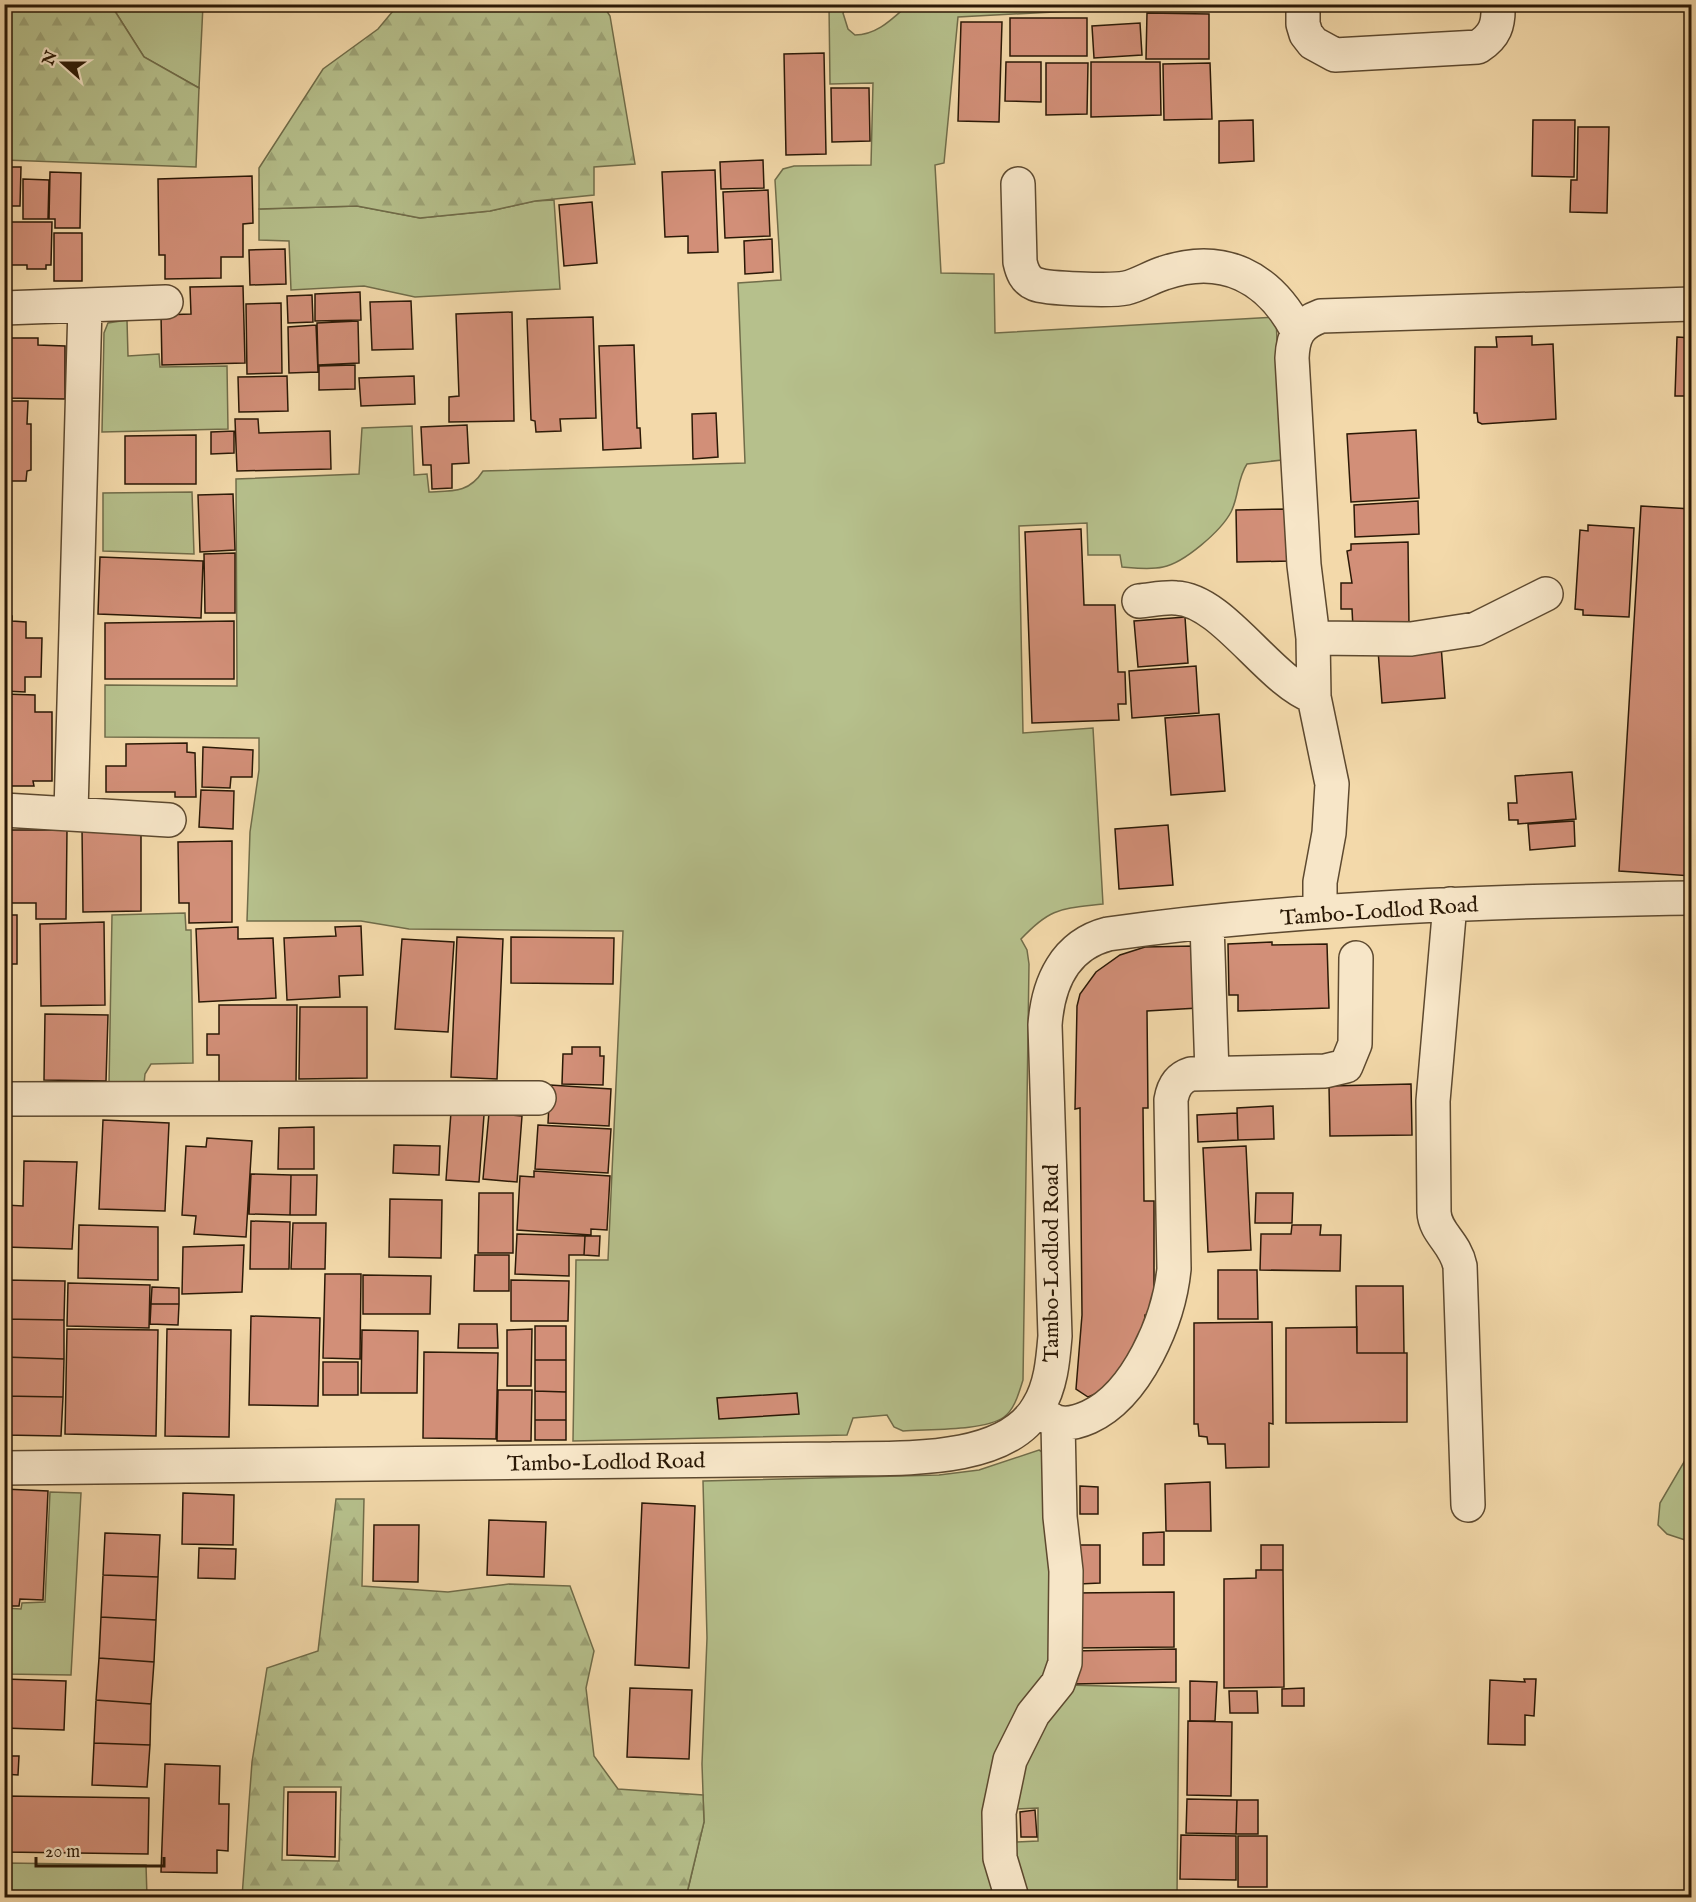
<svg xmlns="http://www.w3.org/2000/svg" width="1696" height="1902" viewBox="0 0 1696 1902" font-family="'IM FELL English',serif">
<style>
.grass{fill:#b6c08c;stroke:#706c49;stroke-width:1.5;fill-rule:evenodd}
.forest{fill:url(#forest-firs);stroke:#706c49;stroke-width:1.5;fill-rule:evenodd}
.building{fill:#d28f78;stroke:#2b1906;stroke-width:1.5}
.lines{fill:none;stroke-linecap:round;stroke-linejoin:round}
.minor-casing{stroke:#5d492f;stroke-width:36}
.minor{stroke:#f7e6c8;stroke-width:33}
.labels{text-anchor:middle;stroke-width:5;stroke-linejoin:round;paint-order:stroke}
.street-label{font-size:22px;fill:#2b1906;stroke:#f7e6c8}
</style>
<defs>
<pattern id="forest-firs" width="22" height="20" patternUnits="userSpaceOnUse" patternTransform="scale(1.5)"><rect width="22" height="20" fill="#b6c08c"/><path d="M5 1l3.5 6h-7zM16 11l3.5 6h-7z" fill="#9da477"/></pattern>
</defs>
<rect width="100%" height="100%" fill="#f3d9aa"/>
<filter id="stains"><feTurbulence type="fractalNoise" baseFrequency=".00333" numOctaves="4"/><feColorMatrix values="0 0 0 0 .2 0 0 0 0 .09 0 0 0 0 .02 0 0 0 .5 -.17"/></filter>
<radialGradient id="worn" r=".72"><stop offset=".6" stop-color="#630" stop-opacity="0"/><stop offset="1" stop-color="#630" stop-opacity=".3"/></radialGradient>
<path class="grass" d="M 111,5 L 203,5 L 199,88 L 144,57 Z
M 829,5 L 848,5 L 843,13 L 848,29 L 855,35 C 877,35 892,19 908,5 L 1188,5 L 958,17 L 944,163 L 935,165 L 941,273 L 994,274 L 995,333 L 1276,317 L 1282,460 L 1247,464 C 1237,479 1239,496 1231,512 C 1221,531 1184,563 1163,567 C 1150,570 1135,568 1122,567 L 1120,555 L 1088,555 L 1087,523 L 1019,526 L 1023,733 L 1093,728 L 1103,904 C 1061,909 1051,907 1021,939 L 1027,950 L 1029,964 L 1023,1380 C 1019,1392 1015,1409 1004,1417 C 985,1431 928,1429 903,1431 L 894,1427 L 887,1415 L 853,1418 L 847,1435 L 573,1441 L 576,1260 L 608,1260 L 623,931 L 409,929 L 361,921 L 247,921 L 250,832 L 259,770 L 259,738 L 105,737 L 105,685 L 237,686 L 236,479 L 359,474 L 362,428 L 412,426 L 414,475 L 427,474 L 429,492 C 453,491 469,493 483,471 L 745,463 L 738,283 L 781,280 L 775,180 L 783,169 L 794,166 L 871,165 L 873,83 L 830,84 Z
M 554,200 L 560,289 L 415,297 L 364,286 L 291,290 L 289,241 L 259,240 L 259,209 L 357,206 L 420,218 L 490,211 L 535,201 Z
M 127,320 L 128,356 L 159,354 L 160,367 L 227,366 L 228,429 L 102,432 L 104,333 L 108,323 Z
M 192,492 L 194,554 L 103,551 L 103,493 Z
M 185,913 L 186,930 L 191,930 L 193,1063 L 151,1064 L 145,1074 L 144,1084 L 109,1085 L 112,915 Z
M 1039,1450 L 1044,1453 L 1068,1685 L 1179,1688 L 1177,1896 L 1057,1892 L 1056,1898 L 686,1898 L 704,1822 L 702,1764 L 707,1638 L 703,1481 L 939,1475 L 979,1470 ZM 1038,1808 L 1038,1841 L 1017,1842 L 1016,1809 Z
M 1691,1450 L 1691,1542 L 1667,1534 L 1658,1525 L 1660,1503 Z
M 50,1492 L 81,1493 L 71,1675 L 5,1674 L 5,1608 L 21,1609 L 22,1603 L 45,1602 Z
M 5,1863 L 146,1865 L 147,1897 L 5,1897 Z"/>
<path class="forest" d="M 5,4 L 111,5 L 144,57 L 199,88 L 196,167 L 5,160 Z
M 398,5 L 603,5 L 610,16 L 635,164 L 594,167 L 594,195 L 535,201 L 490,211 L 420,218 L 357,206 L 259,209 L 259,168 L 323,69 L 378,29 Z
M 336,1499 L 364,1499 L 362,1586 L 448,1592 L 509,1584 L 570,1586 L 594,1651 L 586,1688 L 594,1756 L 618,1789 L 703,1795 L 704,1822 L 686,1897 L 242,1897 L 252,1762 L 267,1668 L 318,1651 ZM 284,1787 L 341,1787 L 339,1861 L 282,1860 Z"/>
<path class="building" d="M 1147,13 L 1209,14 L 1209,59 L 1146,59 Z
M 1010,18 L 1087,18 L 1087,56 L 1010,56 Z
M 961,22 L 1002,22 L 999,122 L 958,121 Z
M 1140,23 L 1142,55 L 1094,58 L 1092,26 Z
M 824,53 L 826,154 L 786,155 L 784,54 Z
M 1006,62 L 1041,62 L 1041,102 L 1005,101 Z
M 1091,62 L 1160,62 L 1161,115 L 1091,117 Z
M 1046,63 L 1088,63 L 1087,114 L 1046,115 Z
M 1210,63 L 1212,119 L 1164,120 L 1163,64 Z
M 831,88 L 869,88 L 870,141 L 832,142 Z
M 1253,120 L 1254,161 L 1219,163 L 1219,121 Z
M 1533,120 L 1575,120 L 1574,177 L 1532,176 Z
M 1578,127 L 1609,127 L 1607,213 L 1570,212 L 1571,180 L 1577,180 Z
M 763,160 L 764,188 L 721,189 L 720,162 Z
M 4,167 L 21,167 L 20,206 L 4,206 Z
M 715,170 L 718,252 L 688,253 L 688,236 L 665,237 L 662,172 Z
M 50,172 L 81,173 L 80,228 L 55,228 L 55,219 L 49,219 Z
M 252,176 L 253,223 L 243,224 L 243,257 L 221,257 L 221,278 L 165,279 L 165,255 L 159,255 L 158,179 Z
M 23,179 L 49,180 L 48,219 L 23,219 Z
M 768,190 L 770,236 L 725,238 L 723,192 Z
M 592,202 L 597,263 L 564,266 L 559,205 Z
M 4,210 L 7,210 L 7,284 L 4,284 Z
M 10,222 L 52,222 L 51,265 L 46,265 L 46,269 L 27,269 L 27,265 L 10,265 Z
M 54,233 L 82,233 L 82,281 L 54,281 Z
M 772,239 L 773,272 L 745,274 L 744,241 Z
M 285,249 L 286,284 L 250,285 L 249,250 Z
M 243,286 L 245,363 L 162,365 L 161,315 L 191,314 L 190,287 Z
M 360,292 L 361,320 L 315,321 L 315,294 Z
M 312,295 L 313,322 L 288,323 L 287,296 Z
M 411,301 L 413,349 L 372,350 L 370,302 Z
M 281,303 L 282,373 L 247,374 L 246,304 Z
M 512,312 L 514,421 L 449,422 L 449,397 L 459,396 L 456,314 Z
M 593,317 L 596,418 L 560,419 L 561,431 L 536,432 L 535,421 L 531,420 L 527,319 Z
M 358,321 L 359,363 L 318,365 L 317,323 Z
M 316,325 L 318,372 L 289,373 L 288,327 Z
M 1532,336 L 1532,345 L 1553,344 L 1556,419 L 1482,424 L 1478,422 L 1477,413 L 1474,413 L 1475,347 L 1497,347 L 1496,337 Z
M 1677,337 L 1692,338 L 1692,396 L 1675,396 Z
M 4,338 L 38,338 L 38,345 L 65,346 L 65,399 L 4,398 Z
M 634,345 L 637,428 L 640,428 L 641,448 L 603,450 L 599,346 Z
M 355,365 L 355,389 L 319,390 L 319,366 Z
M 287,376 L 288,411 L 239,412 L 238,377 Z
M 414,376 L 415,404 L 361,406 L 359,378 Z
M 4,401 L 28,401 L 27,424 L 31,424 L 31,470 L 27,471 L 26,481 L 4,481 Z
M 716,413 L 718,457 L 693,459 L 692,414 Z
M 235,419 L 258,419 L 259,433 L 330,431 L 331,469 L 237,471 Z
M 467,425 L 469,463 L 452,464 L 452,488 L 432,489 L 431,465 L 423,465 L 421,427 Z
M 1416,430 L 1419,498 L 1351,502 L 1347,434 Z
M 234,431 L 234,453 L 211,454 L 211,432 Z
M 196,435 L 196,484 L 125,484 L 125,436 Z
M 233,494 L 235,550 L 200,552 L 198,495 Z
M 1418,501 L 1419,534 L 1355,537 L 1354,505 Z
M 1641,506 L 1692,509 L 1692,876 L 1619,871 Z
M 1290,509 L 1290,561 L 1237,562 L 1236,510 Z
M 9,511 L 10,588 L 4,588 L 4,512 Z
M 1588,525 L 1634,528 L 1629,617 L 1583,615 L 1583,610 L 1575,609 L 1580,530 L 1588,531 Z
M 1081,529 L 1084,605 L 1115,605 L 1118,672 L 1125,672 L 1126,704 L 1118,704 L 1119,720 L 1032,723 L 1025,532 Z
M 1408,542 L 1409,626 L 1353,628 L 1352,609 L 1341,609 L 1341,583 L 1352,583 L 1347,551 L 1351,550 L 1351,544 Z
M 235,553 L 235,613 L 205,613 L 204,554 Z
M 100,557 L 203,561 L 201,618 L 98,614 Z
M 4,616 L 12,616 L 12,621 L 26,622 L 26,638 L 42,638 L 41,677 L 25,677 L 25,692 L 4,691 Z
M 1185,617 L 1188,663 L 1138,667 L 1134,621 Z
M 234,621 L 234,679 L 105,679 L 105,623 Z
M 1441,645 L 1445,698 L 1382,703 L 1378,650 Z
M 1196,666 L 1199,713 L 1132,718 L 1129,671 Z
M 4,694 L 35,695 L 35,712 L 52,712 L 52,781 L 33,781 L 34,786 L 4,786 Z
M 1219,714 L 1225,791 L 1171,795 L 1165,718 Z
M 187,743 L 187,752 L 195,753 L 196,797 L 175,797 L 175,792 L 106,792 L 106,766 L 126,766 L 126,744 Z
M 203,747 L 253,750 L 252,777 L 231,777 L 230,788 L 202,787 Z
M 1572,772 L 1576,819 L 1518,824 L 1518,820 L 1509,820 L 1508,803 L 1517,803 L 1515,776 Z
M 201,790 L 234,791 L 233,829 L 199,827 Z
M 1574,821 L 1575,846 L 1530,850 L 1528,824 Z
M 1168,825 L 1173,885 L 1119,889 L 1115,829 Z
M 82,828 L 141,828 L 141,911 L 83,912 Z
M 5,830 L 67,830 L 66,919 L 36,919 L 36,903 L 5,903 Z
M 232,841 L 232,922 L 189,923 L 189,903 L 179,903 L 178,842 Z
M 4,915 L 17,915 L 17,964 L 4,964 Z
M 104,922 L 105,1005 L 41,1006 L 40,924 Z
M 361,926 L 363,975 L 339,976 L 340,997 L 287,1000 L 284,938 L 336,936 L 335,927 Z
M 238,927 L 238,939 L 273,938 L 276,998 L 199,1002 L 196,929 Z
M 457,937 L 503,939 L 497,1079 L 451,1077 Z
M 511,937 L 614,938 L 613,984 L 511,983 Z
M 402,939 L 454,942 L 448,1032 L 395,1029 Z
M 1272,942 L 1272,945 L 1327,944 L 1329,1008 L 1238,1011 L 1238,995 L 1229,995 L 1228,944 Z
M 1194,946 L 1198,1008 L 1147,1011 L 1148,1108 L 1143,1108 L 1144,1201 L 1154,1201 L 1154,1315 L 1145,1315 L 1144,1329 L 1108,1389 L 1088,1397 L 1076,1389 L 1082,1315 L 1080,1108 L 1075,1109 L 1077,1006 L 1080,994 L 1096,972 L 1120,955 L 1145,947 Z
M 219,1005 L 297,1005 L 296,1083 L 219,1083 L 219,1055 L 207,1055 L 207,1034 L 219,1034 Z
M 300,1007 L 367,1007 L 367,1078 L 299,1079 Z
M 45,1014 L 108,1015 L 106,1081 L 44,1080 Z
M 572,1047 L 600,1047 L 600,1056 L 604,1056 L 603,1085 L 562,1084 L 563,1054 L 572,1054 Z
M 1411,1084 L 1412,1135 L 1330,1136 L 1329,1086 Z
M 550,1085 L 611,1089 L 609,1126 L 548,1123 Z
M 1273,1106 L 1274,1139 L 1238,1140 L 1237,1108 Z
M 451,1112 L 484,1115 L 479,1182 L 446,1180 Z
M 489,1113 L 522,1116 L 517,1182 L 483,1179 Z
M 1237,1113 L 1238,1140 L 1198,1142 L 1197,1115 Z
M 103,1120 L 169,1123 L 165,1211 L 99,1209 Z
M 538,1125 L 611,1129 L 608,1173 L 535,1169 Z
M 314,1127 L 314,1169 L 278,1169 L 279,1128 Z
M 207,1138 L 252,1141 L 246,1237 L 194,1234 L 196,1216 L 182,1215 L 186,1146 L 206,1147 Z
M 394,1145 L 440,1146 L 439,1175 L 393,1173 Z
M 1246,1146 L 1251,1250 L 1208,1252 L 1203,1148 Z
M 24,1161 L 77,1162 L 72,1249 L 5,1247 L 6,1205 L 23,1206 Z
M 534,1171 L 610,1176 L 607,1230 L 591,1229 L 591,1235 L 517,1230 L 520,1176 L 534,1177 Z
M 251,1174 L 291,1175 L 290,1215 L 249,1214 Z
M 291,1175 L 317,1175 L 316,1215 L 290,1215 Z
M 479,1193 L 513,1193 L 513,1253 L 478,1253 Z
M 1256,1193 L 1293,1193 L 1292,1223 L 1255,1223 Z
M 390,1199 L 442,1200 L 441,1258 L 389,1257 Z
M 251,1221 L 290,1222 L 289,1269 L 250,1269 Z
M 293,1223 L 326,1223 L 325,1269 L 291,1269 Z
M 79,1225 L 158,1227 L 158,1280 L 78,1278 Z
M 1292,1225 L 1321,1225 L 1320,1235 L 1341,1235 L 1340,1271 L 1260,1270 L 1261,1234 L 1291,1234 Z
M 517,1234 L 585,1236 L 584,1255 L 569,1255 L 569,1276 L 515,1274 Z
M 585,1236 L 600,1236 L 599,1256 L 584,1255 Z
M 244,1245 L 242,1292 L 182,1294 L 183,1247 Z
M 475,1255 L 509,1255 L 509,1291 L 474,1291 Z
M 1218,1270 L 1257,1270 L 1258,1319 L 1218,1319 Z
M 325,1274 L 361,1274 L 360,1359 L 323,1358 Z
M 363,1275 L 431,1276 L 430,1314 L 363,1314 Z
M 4,1280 L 65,1281 L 64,1320 L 4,1319 Z
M 511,1280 L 569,1281 L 568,1321 L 511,1321 Z
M 68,1283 L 150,1285 L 149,1328 L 67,1326 Z
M 1356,1286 L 1403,1286 L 1404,1353 L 1357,1353 Z
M 152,1287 L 179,1288 L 179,1304 L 151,1304 Z
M 151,1304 L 179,1304 L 178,1325 L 150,1324 Z
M 251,1316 L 320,1318 L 318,1406 L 249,1405 Z
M 4,1319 L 64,1320 L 64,1359 L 4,1357 Z
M 1272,1322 L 1273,1424 L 1269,1423 L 1269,1467 L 1226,1468 L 1225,1444 L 1208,1444 L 1207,1437 L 1199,1436 L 1198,1424 L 1194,1424 L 1194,1323 Z
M 459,1324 L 497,1324 L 498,1348 L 458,1348 Z
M 535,1326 L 566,1326 L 566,1360 L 535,1360 Z
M 1357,1327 L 1357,1353 L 1407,1353 L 1407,1422 L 1286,1423 L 1286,1328 Z
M 67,1329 L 158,1330 L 156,1436 L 65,1434 Z
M 167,1329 L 231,1330 L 229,1437 L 165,1436 Z
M 532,1329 L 531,1386 L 507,1386 L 507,1330 Z
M 362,1330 L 418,1331 L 417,1393 L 361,1393 Z
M 424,1352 L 498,1353 L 496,1439 L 423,1438 Z
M 4,1357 L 64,1359 L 63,1397 L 4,1396 Z
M 535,1360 L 566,1360 L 566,1392 L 535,1391 Z
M 323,1362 L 358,1362 L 358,1395 L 323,1395 Z
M 498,1390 L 532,1390 L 531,1441 L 497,1441 Z
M 535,1391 L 566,1392 L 566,1420 L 535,1420 Z
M 797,1393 L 799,1414 L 719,1419 L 717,1398 Z
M 4,1396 L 63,1397 L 61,1436 L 4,1435 Z
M 535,1420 L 566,1420 L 566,1440 L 535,1440 Z
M 1210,1482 L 1211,1531 L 1166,1531 L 1165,1484 Z
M 1080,1486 L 1098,1487 L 1098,1514 L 1080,1514 Z
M 4,1489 L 48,1491 L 43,1600 L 20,1599 L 19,1606 L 4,1606 Z
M 183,1493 L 234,1495 L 233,1545 L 182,1544 Z
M 642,1503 L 695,1506 L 689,1668 L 635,1665 Z
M 489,1520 L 546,1522 L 544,1577 L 487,1575 Z
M 374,1525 L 419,1525 L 418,1582 L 373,1581 Z
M 1164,1532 L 1164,1565 L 1143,1565 L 1143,1533 Z
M 105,1533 L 160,1535 L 158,1577 L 103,1575 Z
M 1079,1545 L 1100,1545 L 1100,1583 L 1079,1584 Z
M 1261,1545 L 1283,1545 L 1283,1570 L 1261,1570 Z
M 199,1548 L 236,1549 L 235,1579 L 198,1578 Z
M 1256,1570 L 1283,1570 L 1284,1687 L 1224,1688 L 1224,1579 L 1256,1578 Z
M 103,1575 L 158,1577 L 156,1620 L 101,1617 Z
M 1174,1592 L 1174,1647 L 1075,1648 L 1074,1593 Z
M 101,1617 L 156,1620 L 154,1662 L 99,1658 Z
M 1176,1649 L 1176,1682 L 1073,1684 L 1072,1651 Z
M 99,1658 L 154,1662 L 151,1704 L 96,1700 Z
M 4,1679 L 66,1681 L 64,1730 L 4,1728 Z
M 1524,1679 L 1536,1679 L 1534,1716 L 1525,1715 L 1525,1745 L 1488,1744 L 1490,1680 L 1525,1682 Z
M 1190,1681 L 1217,1682 L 1215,1721 L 1190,1721 Z
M 630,1688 L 692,1690 L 689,1759 L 627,1757 Z
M 1304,1688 L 1304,1706 L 1282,1706 L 1282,1689 Z
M 1229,1691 L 1257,1691 L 1258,1713 L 1230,1713 Z
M 96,1700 L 151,1704 L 150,1745 L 94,1743 Z
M 1188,1721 L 1232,1722 L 1231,1796 L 1187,1795 Z
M 94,1743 L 150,1745 L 147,1787 L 92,1785 Z
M 4,1756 L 19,1756 L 18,1775 L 4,1774 Z
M 165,1764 L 220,1766 L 219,1804 L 229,1804 L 228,1851 L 217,1850 L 217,1873 L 161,1872 Z
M 288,1792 L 336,1792 L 335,1857 L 287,1855 Z
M 4,1796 L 149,1798 L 148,1854 L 4,1852 Z
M 1187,1799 L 1237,1800 L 1236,1834 L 1186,1833 Z
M 1237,1800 L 1258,1800 L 1258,1834 L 1236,1834 Z
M 1035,1810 L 1037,1837 L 1021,1837 L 1020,1812 Z
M 1181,1835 L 1236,1836 L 1236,1880 L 1180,1879 Z
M 1238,1836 L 1267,1836 L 1267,1887 L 1238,1887 Z"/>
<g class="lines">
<g class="minor-casing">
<path id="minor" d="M 1303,4 L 1303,24 L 1306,34 L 1313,43 L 1335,55 L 1478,47 C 1495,36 1499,25 1498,4
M 1018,184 L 1020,262 C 1022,271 1025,280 1035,284 C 1047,289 1112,291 1126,288 C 1139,285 1151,277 1164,273 C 1223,253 1269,277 1297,330
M 4,308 L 166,302
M 1139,601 C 1151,600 1164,597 1176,598 C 1223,600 1268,680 1314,697
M 1313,638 L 1411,639 L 1476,629 L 1546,594
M 4,810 L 169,820
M 71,812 L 85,306
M 1450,904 L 1433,1101 L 1434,1212 C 1435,1233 1455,1242 1460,1266 L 1468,1505
M 1320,912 L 1320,882 L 1329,833 L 1332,784 L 1314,697 L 1313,638 L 1304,565 L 1292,358 C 1293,335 1299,324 1321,316 L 1692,304
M 1207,924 L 1212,1073
M 4,1099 L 539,1098
M 1037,1409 C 1043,1413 1050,1420 1057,1422 C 1067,1425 1080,1421 1089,1417 C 1137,1395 1169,1320 1174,1269 L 1171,1100 C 1173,1088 1178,1078 1191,1074 L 1325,1071 L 1346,1066 L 1355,1044 L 1356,958
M 4,1468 L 832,1459 C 890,1457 1004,1467 1038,1407 C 1051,1386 1053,1360 1055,1336 L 1045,1025 C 1048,983 1065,945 1108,934 C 1301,907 1497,901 1692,898
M 1012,1898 L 1000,1858 L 999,1813 L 1010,1760 L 1033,1714 L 1058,1683 L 1065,1663 L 1066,1571 L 1060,1517 L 1058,1423"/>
</g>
<use href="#minor" class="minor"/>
</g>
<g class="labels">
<g class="street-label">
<text transform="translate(1379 910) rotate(-4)" y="8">Tambo-Lodlod Road</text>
<text transform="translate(1050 1263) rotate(-90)" y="8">Tambo-Lodlod Road</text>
<text transform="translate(606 1461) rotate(-1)" y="8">Tambo-Lodlod Road</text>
</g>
</g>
<rect width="1696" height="1902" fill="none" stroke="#f3d9aa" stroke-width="24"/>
<rect x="6" y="6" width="1684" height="1890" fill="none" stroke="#2b1906" stroke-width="3"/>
<rect x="12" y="12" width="1672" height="1878" fill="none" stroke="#2b1906" stroke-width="1.5"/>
<g transform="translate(63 63) rotate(291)" stroke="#f7e6c8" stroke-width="4.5" paint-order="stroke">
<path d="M0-4.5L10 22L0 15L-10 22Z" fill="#2b1906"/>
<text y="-9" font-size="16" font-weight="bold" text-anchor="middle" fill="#2b1906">N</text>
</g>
<path d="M36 1857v9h128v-9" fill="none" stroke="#2b1906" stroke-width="3"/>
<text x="45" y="1857" font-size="18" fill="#2b1906" stroke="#f7e6c8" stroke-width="4.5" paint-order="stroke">20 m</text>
<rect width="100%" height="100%" filter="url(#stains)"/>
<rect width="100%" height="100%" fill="url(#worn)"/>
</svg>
